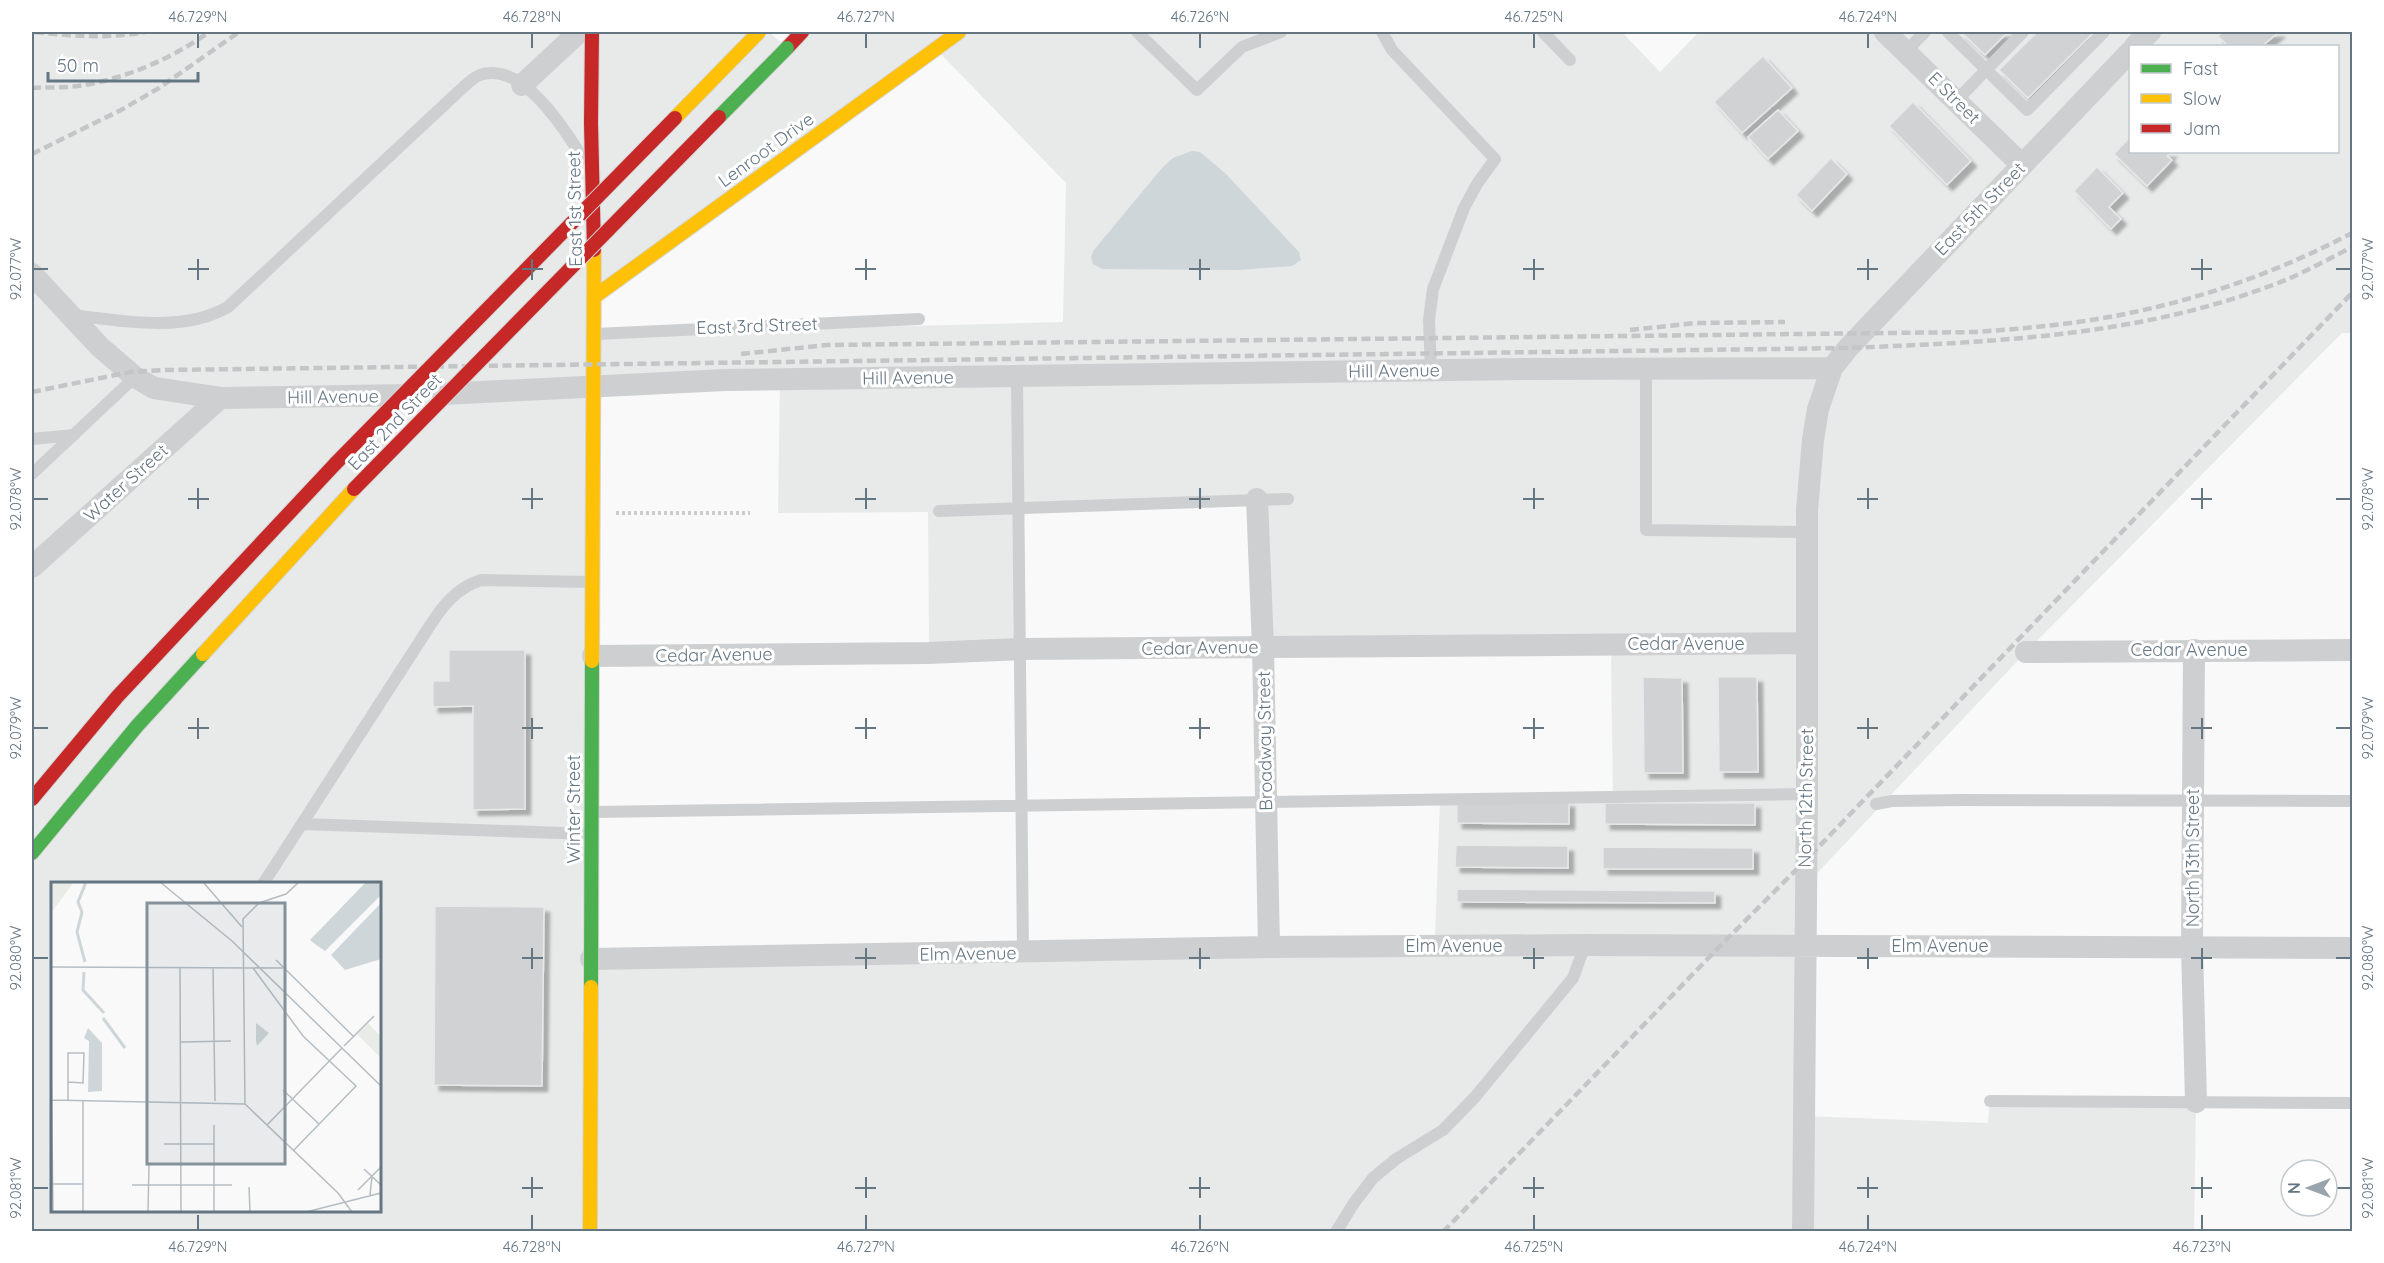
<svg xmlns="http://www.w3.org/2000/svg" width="2384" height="1263" viewBox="0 0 2384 1263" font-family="Quicksand,sans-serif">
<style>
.built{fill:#e8e9e9;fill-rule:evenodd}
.water{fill:#ced6d9}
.building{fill:#d0d2d3;stroke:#e8e8e8;stroke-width:1.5;filter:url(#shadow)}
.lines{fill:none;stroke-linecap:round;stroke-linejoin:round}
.fast-casing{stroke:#d5d6d7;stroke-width:16}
.slow-casing{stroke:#d5d6d7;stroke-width:16}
.jam-casing{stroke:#d5d6d7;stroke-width:16}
.path{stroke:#cbcccd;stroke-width:4;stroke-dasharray:3 3;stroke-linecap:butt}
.lane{stroke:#cecfd0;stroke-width:12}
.street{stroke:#cecfd0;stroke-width:22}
.fast{stroke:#4caf50;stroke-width:14}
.slow{stroke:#ffc107;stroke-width:14}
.jam{stroke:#c62828;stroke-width:14}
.rail{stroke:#c3c5c6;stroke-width:4.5;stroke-dasharray:9 4.5;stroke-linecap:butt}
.fast-bridge-casing{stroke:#d5d6d6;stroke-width:16;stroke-linecap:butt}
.slow-bridge-casing{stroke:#d5d6d6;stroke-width:16;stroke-linecap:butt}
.jam-bridge-casing{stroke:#d5d6d6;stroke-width:16;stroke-linecap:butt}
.fast-bridge{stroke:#4caf50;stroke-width:14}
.slow-bridge{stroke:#ffc107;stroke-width:14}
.jam-bridge{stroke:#c62828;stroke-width:14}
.ticks{fill:none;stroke:#657683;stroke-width:2}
.labels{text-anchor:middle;stroke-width:6;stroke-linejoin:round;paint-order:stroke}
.street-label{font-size:18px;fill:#657683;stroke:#fff}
.inset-river{fill:none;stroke:#ced6d9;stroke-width:3}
.inset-road{fill:none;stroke:#b5bdc3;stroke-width:1.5}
.view{fill:#84929c;fill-opacity:0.15;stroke:#84929c;stroke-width:3}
.inset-edge{fill:none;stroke:#657683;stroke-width:3}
.neatline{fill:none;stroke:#657683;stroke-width:2}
.ticks-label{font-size:15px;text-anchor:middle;fill:#657683}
</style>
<defs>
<filter id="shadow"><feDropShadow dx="5.5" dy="5.5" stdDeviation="1.5" flood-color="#0004"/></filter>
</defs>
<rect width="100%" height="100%" fill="#f9f9f9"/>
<path class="built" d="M 32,32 L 769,32 L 787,48 L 802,32 L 1622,32 L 1660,72 L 1699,32 L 2352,32 L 2352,333 L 2342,333 L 2026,652 L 1805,886 L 1803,1116 L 1988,1123 L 1990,1101 L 2196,1102 L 2194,1231 L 32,1231 ZM 2130,46 L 2338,46 L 2338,152 L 2130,152 ZM 936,49 L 1066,183 L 1063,322 L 594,334 L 594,297 ZM 780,379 L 778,513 L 928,512 L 929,646 L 1021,649 L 1019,508 L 1257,500 L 1263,647 L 1613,646 L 1611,660 L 1613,795 L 1440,799 L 1435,938 L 592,959 L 595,386 ZM 52,884 L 380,884 L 380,1210 L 52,1210 Z"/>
<path class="water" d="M 1192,151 L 1200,152 L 1226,174 L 1299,252 L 1301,260 L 1292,266 L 1239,270 L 1102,269 L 1093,264 L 1091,257 L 1094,250 L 1162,168 L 1173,158 Z"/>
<path class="building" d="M 1961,32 L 2008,32 L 1985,55 Z
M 2037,32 L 2094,32 L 2028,98 L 1999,70 Z
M 2223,32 L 2279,32 L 2262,46 L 2228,46 L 2218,36 Z
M 1763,56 L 1792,88 L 1742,133 L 1714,102 Z
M 1913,102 L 1971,161 L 1947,185 L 1889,126 Z
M 1778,110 L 1798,131 L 1768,159 L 1748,137 Z
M 2130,137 L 2130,152 L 2171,152 L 2167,156 L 2172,160 L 2147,186 L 2114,154 Z
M 1831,158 L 1847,174 L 1812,211 L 1796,195 Z
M 2097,167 L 2123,193 L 2109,207 L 2121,219 L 2111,229 L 2074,191 Z
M 449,650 L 525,650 L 525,809 L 473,810 L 473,706 L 433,707 L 433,681 L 449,681 Z
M 1643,677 L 1682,678 L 1683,773 L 1644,773 Z
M 1718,677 L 1757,677 L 1758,772 L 1719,772 Z
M 1457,801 L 1569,802 L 1569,824 L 1457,823 Z
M 1605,803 L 1755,803 L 1755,825 L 1605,824 Z
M 1456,845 L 1568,846 L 1568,868 L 1455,867 Z
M 1603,847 L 1753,848 L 1753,869 L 1603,869 Z
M 1457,889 L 1715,891 L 1715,903 L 1457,902 Z
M 435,906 L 544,907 L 542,1086 L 434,1085 Z"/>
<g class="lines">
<g class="fast-casing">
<path id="fast" d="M 32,853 L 137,726 L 203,654
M 591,987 L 592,661"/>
</g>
<g class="slow-casing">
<path id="slow" d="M 594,297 L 959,32
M 203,654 L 354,489
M 592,661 L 594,250
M 590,1232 L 591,987"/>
</g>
<g class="jam-casing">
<path id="jam" d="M 592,32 L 591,123 L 594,250
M 787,48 L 802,32
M 32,799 L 117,697 L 336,463"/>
</g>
<path class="path" d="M 616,513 L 750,513"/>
<path class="lane" d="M 1137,32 L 1197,90 L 1242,47 L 1281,32
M 1382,32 L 1392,50 L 1495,159 L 1477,184 L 1464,208 L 1433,289 L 1429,320 L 1431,371
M 1543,32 L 1570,60
M 1948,32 L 2027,110 L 2104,32
M 1906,51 L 1925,32
M 1956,101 L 2023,32
M 73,315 C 122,321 183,333 228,307 L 458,92 C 465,86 472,78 480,75 C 522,60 566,131 583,159
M 595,334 L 919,319
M 1646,369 L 1646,530 L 1807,532
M 1017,377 L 1023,953
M 32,439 L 74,435
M 32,474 L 135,377
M 939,511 L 1288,499
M 1876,804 L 1892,801 L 1962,800 L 2352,801
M 593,812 L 1807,794
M 302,824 L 591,834
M 263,884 L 431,624 C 444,604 457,588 481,580 L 591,582
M 1990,1101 L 2352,1103
M 1336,1232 L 1354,1203 L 1373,1178 L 1396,1159 L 1443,1130 L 1475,1097 L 1573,978 L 1585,945"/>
<path class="street" d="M 1885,32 L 2022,165
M 2135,46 L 2150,32
M 522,85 L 579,32
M 32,274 L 100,347 L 135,377 L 154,388 L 220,398 L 409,395
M 442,394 L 725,380 L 1521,369 L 1832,368
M 1257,499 L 1263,647 L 1269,947
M 32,567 L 220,398
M 2194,650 L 2192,947 L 2196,1102
M 2026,652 L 2352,650
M 593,656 L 928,653 L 1021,649 L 1807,643
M 591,959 L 1269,947 L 1585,945 L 2352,948
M 1803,1232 L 1807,794 L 1807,510 L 1813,440 L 1818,409 L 1832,368 L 1848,348 L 2130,52"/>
<use href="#fast" class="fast"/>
<use href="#slow" class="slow"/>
<use href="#jam" class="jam"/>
<path class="rail" d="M 35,32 C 72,36 107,39 145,32
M 32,88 C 47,87 63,88 78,86 C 123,80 173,58 209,32
M 32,154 L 121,110 L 159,88 L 239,32
M 1630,330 L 1696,323 L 1785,322
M 741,354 L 827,345 L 1976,332 C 2031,328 2086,323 2139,311 C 2213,295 2286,268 2352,233
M 32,392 L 130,372 L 167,370 L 1848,348 C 1991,342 2134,337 2270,286 C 2298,276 2325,261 2352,247
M 1443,1232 L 1722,944 L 1806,860 L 2352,293"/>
<g class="fast-bridge-casing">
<path id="fast-bridge" d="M 719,117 L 787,48"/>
</g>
<g class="slow-bridge-casing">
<path id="slow-bridge" d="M 675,118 L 759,32"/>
</g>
<g class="jam-bridge-casing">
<path id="jam-bridge" d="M 336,463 L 675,118
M 354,489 L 719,117"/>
</g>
<use href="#fast-bridge" class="fast-bridge"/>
<use href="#slow-bridge" class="slow-bridge"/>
<use href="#jam-bridge" class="jam-bridge"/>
</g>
<path class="ticks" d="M 198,33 L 198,48M 532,33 L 532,48M 866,33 L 866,48M 1200,33 L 1200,48M 1534,33 L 1534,48M 1868,33 L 1868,48M 198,259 L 198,280M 532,259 L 532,280M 866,259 L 866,280M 1200,259 L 1200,280M 1534,259 L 1534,280M 1868,259 L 1868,280M 2202,259 L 2202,280M 33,269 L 48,269M 188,269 L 209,269M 522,269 L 543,269M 855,269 L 876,269M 1189,269 L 1210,269M 1523,269 L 1544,269M 1857,269 L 1878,269M 2191,269 L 2212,269M 2336,269 L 2351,269M 198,488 L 198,509M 532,488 L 532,509M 866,488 L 866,509M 1200,488 L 1200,509M 1534,488 L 1534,509M 1868,488 L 1868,509M 2202,488 L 2202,509M 33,499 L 48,499M 188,499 L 209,499M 522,499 L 543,499M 855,499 L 876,499M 1189,499 L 1210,499M 1523,499 L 1544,499M 1857,499 L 1878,499M 2191,499 L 2212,499M 2336,499 L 2351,499M 198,718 L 198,739M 532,718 L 532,739M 866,718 L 866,739M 1200,718 L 1200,739M 1534,718 L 1534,739M 1868,718 L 1868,739M 2202,718 L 2202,739M 33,728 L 48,728M 188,728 L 209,728M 522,728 L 543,728M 855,728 L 876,728M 1189,728 L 1210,728M 1523,728 L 1544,728M 1857,728 L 1878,728M 2191,728 L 2212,728M 2336,728 L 2351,728M 532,948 L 532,969M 866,948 L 866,969M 1200,948 L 1200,969M 1534,948 L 1534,969M 1868,948 L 1868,969M 2202,948 L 2202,969M 33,958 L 48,958M 522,958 L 543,958M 855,958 L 876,958M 1189,958 L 1210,958M 1523,958 L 1544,958M 1857,958 L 1878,958M 2191,958 L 2212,958M 2336,958 L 2351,958M 532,1177 L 532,1198M 866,1177 L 866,1198M 1200,1177 L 1200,1198M 1534,1177 L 1534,1198M 1868,1177 L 1868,1198M 2202,1177 L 2202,1198M 33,1188 L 48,1188M 522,1188 L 543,1188M 855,1188 L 876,1188M 1189,1188 L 1210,1188M 1523,1188 L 1544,1188M 1857,1188 L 1878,1188M 2191,1188 L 2212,1188M 2336,1188 L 2351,1188M 198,1215 L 198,1230M 532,1215 L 532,1230M 866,1215 L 866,1230M 1200,1215 L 1200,1230M 1534,1215 L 1534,1230M 1868,1215 L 1868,1230M 2202,1215 L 2202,1230"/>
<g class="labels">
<g class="street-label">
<text transform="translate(1954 98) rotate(45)" y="6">E Street</text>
<text transform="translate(766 150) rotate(-36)" y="6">Lenroot Drive</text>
<text transform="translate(575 209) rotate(-91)" y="6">East 1st Street</text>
<text transform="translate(1980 209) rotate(-46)" y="6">East 5th Street</text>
<text transform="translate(757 326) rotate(-2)" y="6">East 3rd Street</text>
<text transform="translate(1394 371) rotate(-1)" y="6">Hill Avenue</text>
<text transform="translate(908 378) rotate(-1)" y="6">Hill Avenue</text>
<text transform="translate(333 397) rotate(-1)" y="6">Hill Avenue</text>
<text transform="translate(395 422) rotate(-46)" y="6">East 2nd Street</text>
<text transform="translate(126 483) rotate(-42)" y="6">Water Street</text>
<text x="1686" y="650">Cedar Avenue</text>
<text transform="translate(1200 648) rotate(-1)" y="6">Cedar Avenue</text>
<text x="2189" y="656">Cedar Avenue</text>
<text transform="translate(714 655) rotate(-1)" y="6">Cedar Avenue</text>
<text transform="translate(1265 741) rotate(-91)" y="6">Broadway Street</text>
<text transform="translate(1806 798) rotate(-89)" y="6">North 12th Street</text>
<text transform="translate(574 809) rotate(-90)" y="6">Winter Street</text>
<text transform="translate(2193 858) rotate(-90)" y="6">North 13th Street</text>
<text x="1454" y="952">Elm Avenue</text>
<text x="1940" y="952">Elm Avenue</text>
<text transform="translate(968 954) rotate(-1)" y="6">Elm Avenue</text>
</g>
</g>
<g transform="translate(51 882)">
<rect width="330" height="330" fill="#f9f9f9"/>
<path d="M 0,0 L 23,0 L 0,31 ZM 317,141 L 330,155 L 330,176 L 306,152 Z" fill="#e8ebe6"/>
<path d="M 315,0 L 330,0 L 330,13 L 274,69 L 264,62 L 259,58 ZM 330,21 L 330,77 L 294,88 L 280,73 ZM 205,141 L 218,151 L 206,164 L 205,159 ZM 37,146 L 51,161 L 51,209 L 37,210 L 38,159 L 33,156 Z" fill="#ced6d9"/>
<path class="inset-river" d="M 34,80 L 26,50 L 31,30 L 27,20 L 35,0M 33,90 L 32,108 L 53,131M 52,136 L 74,166"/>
<path class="inset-road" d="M 109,0 L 181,59 L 330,204M 152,0 L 191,45M 225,78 L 302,154M 0,85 L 232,86M 129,86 L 130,330M 162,86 L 164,219M 202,86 L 252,154 L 305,204 L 243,268M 130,160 L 180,159M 293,164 L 323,134M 0,175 L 2,330M 17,200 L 32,201 L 33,171 L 17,171 L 17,218M 232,208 L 268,242M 0,218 L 194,222 L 287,311 L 301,330M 194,222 L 192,37 L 208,21 L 235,12 L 248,0M 216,243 L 291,166M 113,262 L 163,262M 313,287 L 330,303M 1,302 L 32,302M 81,303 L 181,303M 198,305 L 199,330M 307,308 L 330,285M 319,313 L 321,294M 32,330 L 32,218M 97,330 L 98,283M 163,330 L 163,243M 255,330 L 330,311"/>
<path class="view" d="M 96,21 L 234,21 L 234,282 L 96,282 Z"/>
<rect width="330" height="330" class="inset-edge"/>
</g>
<rect width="2384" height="1263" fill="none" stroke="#ffffff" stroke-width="66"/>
<rect x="2129" y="45" width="210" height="108" fill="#ffffff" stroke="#c1c8cd" stroke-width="1.5"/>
<rect x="2141" y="64" width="30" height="9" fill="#4caf50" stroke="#c1c8cd" stroke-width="1.5"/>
<text x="2183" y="75" font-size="18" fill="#657683">Fast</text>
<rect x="2141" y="94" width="30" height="9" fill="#ffc107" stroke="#c1c8cd" stroke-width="1.5"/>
<text x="2183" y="105" font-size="18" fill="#657683">Slow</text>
<rect x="2141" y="124" width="30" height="9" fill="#c62828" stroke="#c1c8cd" stroke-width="1.5"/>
<text x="2183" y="135" font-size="18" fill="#657683">Jam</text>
<g transform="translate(2309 1188) rotate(270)"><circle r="28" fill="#ffffff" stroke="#c1c8cd" stroke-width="1.5"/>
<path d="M0-4.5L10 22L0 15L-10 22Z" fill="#99a4ac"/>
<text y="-9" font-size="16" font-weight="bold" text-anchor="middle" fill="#657683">N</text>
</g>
<path d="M48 72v9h150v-9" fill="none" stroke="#657683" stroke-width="3"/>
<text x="57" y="72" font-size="18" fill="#657683" stroke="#ffffff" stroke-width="4.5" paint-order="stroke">50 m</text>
<rect x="33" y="33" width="2318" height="1197" class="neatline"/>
<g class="ticks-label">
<text x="198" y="22">46.729°N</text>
<text x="532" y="22">46.728°N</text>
<text x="866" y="22">46.727°N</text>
<text x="1200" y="22">46.726°N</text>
<text x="1534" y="22">46.725°N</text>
<text x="1868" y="22">46.724°N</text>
<text transform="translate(2368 269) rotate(-90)" y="5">92.077°W</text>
<text transform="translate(16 269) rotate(-90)" y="5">92.077°W</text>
<text transform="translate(2368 499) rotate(-90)" y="5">92.078°W</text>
<text transform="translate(16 499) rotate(-90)" y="5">92.078°W</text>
<text transform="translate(2368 728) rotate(-90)" y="5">92.079°W</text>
<text transform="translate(16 728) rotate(-90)" y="5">92.079°W</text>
<text transform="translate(2368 958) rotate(-90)" y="5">92.080°W</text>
<text transform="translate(16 958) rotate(-90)" y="5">92.080°W</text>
<text transform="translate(2368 1188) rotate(-90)" y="5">92.081°W</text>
<text transform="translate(16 1188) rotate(-90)" y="5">92.081°W</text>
<text x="198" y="1252">46.729°N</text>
<text x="532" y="1252">46.728°N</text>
<text x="866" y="1252">46.727°N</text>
<text x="1200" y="1252">46.726°N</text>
<text x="1534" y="1252">46.725°N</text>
<text x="1868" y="1252">46.724°N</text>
<text x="2202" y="1252">46.723°N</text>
</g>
</svg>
